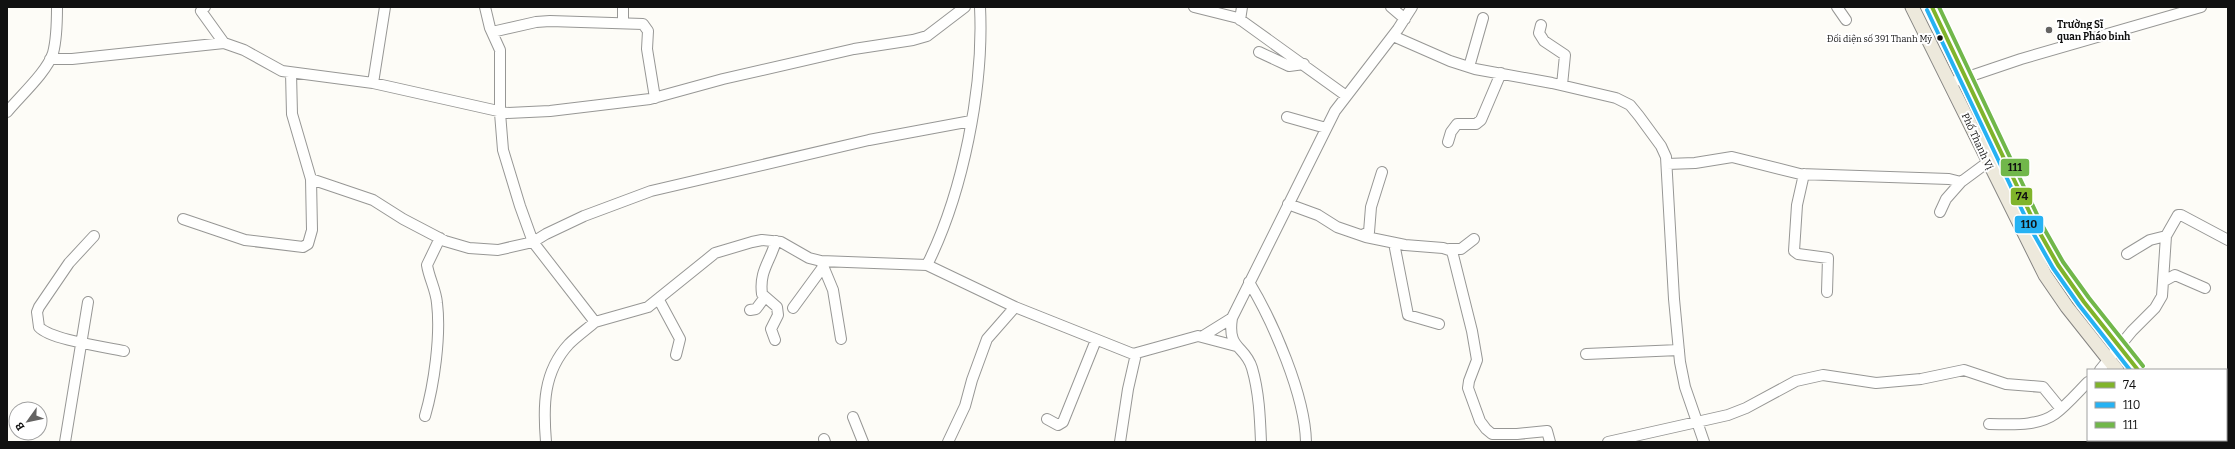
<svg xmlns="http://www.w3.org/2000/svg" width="2235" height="449" viewBox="0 0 2235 449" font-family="Bitter,serif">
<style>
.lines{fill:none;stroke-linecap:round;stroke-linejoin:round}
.minor-casing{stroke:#979795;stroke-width:12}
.major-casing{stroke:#858482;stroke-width:15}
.minor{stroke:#fffffe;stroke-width:10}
.major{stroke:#ede9dc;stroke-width:13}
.bus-1-casing{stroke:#fff;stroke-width:7}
.bus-2-casing{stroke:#fff;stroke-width:7}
.bus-3-casing{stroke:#fff;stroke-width:7}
.bus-1{stroke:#80b42b;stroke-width:4}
.bus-2{stroke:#26b2f3;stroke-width:4}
.bus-3{stroke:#71b74a;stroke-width:4}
.poi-dot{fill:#646362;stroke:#fff;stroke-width:1.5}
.bus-dot{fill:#111;stroke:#fff;stroke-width:1.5}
.labels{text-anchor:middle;stroke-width:4;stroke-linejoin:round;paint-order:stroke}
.bus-label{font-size:9px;fill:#111;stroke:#fff;text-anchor:end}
.poi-label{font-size:10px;font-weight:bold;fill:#111;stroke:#fff;text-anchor:start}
.street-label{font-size:10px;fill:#111;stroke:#fff}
.line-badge{stroke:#fff;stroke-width:1.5}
.pale-badge-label{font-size:11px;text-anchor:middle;font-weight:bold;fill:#111}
</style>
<rect width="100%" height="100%" fill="#fdfcf7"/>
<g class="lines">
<g class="minor-casing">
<path id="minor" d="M 205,7 L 201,11 L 224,43
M 485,7 L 490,28 L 500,50 L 500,113 L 503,150 L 520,206 L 533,242 L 595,322 L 648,307 L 715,253 L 752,242 L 762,240 L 781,242 L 809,258 L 821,261 L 927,265
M 623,7 L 623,22
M 980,7 C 984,87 963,193 927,265 L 1015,307
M 1194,7 L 1238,18 L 1345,95
M 1391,7 L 1405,19
M 1837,7 L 1846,20
M 1240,20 L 1242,7
M 1541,25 L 1539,33 L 1544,41 L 1565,55 L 1562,85
M 492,32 L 536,22 L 550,21 L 643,24 L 648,31 L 647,49 L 655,98
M 1393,36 L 1450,61 L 1475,69 L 1552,83 L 1616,98 L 1630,105 L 1639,116 L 1661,146 L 1666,157 L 1674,299 L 1680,362 L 1685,387 L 1704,442
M 1259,52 L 1289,66 L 1304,64
M 50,59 L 72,59 L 224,43 L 244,50 L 282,71 L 373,83 L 507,113 L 550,111 L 650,99 L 723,79 L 854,49 L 913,40 L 927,36 L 965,7
M 1469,67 L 1483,18
M 373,83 L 385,7
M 1950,83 L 2021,59 L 2201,7
M 7,112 C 20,96 47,72 53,53 C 57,38 57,22 57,7
M 1287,117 L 1326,128
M 1448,142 L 1451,132 L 1457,124 L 1476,124 L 1481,120 L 1501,73
M 1667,164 L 1695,163 L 1732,157 L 1800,174 L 1949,179 L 1961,182 L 1988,162
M 1804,174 L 1797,205 L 1794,251 L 1798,254 L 1828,258 L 1827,292
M 311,179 L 373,200 L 403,219 L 445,241 L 469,248 L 498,250 L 533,242 L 546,234 L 584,216 L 651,191 L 869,140 L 971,121
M 1288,204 L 1318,215 L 1337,227 L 1366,237 L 1405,245 L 1443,248 L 1452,251 L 1472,331 L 1477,360 L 1469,381 L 1468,388 L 1480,421 L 1486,429 L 1492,434 L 1517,434 L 1547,431 L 1550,442
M 1940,212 L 1946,199 L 1961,182
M 183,219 L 245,240 L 303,247 L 308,244 L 312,230 L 311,179 L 292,114 L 291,73
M 1362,235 L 1369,232 L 1371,207 L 1382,172
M 94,236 L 69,263 L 39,307 L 37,312 L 39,327 C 51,340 106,347 124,351
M 1394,243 L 1408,315 L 1439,324
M 1449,249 L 1461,249 L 1474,239
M 2127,254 L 2150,240 L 2166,236
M 821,261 L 833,290 L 841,339
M 2164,281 L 2175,275 L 2205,288
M 1249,282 C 1273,322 1305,395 1306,442
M 659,300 L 680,339 L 676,355
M 793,308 L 823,267
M 750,310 L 756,309 L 765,297
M 1203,336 L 1232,318
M 775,340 L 771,329 L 778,315 L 777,307 L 762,294 C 759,271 770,262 776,241
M 1586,354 L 1679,350
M 2100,370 L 2132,331 L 2155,308 L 2162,296 L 2166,236 L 2178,215 L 2181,215 L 2228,240
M 2226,398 L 2228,396
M 425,416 C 434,385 441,336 437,303 C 436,290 429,278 427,265 L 440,238
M 853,417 L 863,442
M 1047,419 L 1058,425 L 1063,422 L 1096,340
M 1989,424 C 2010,424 2037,427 2055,414 C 2067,405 2077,393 2088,382
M 824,439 L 825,442
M 65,442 L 88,302
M 546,442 C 543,406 543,372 569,344 C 577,336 587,329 595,322
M 948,442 L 965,406 L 972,380 L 987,339 L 1015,307 L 1133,354 L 1198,336 L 1236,346
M 1120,442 L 1128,389 L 1136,354
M 1261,442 C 1260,417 1259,392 1252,368 C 1245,345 1227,350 1232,318 L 1335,111 L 1398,29 L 1412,7
M 1608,442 L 1728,415 L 1746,408 L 1796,381 L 1823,375 L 1876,383 L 1921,379 L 1964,370 L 2006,384 L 2043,387 L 2061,409"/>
</g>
<g class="major-casing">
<path id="major" d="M 1912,7 L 2045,275 L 2067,307 L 2117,370
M 1932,7 L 2037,228 L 2058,265 L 2084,302 L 2138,370
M 2172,440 L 2174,442
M 2195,440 L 2197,442"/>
</g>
<use href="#minor" class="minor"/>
<use href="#major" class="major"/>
<g class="bus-1-casing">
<path id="bus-1" d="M 1932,7 L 2037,228 L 2058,265 L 2084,302 L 2138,370"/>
</g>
<g class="bus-2-casing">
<path id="bus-2" d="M 1927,10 L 2032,231 L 2053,268 L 2079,305 L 2130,370"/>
</g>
<g class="bus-3-casing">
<path id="bus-3" d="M 1939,7 L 2042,225 L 2063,262 L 2089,298 L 2143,366"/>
</g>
<use href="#bus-1" class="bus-1"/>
<use href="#bus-2" class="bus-2"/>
<use href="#bus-3" class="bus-3"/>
</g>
<circle class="poi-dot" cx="2049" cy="30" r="4"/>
<circle class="bus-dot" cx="1940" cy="38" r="3.5"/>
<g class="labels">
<g class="bus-label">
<text x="1932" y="42">Đối diện số 391 Thanh Mỹ</text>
</g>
<g class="poi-label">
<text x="2057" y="28">Trường Sĩ<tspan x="2057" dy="12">quan Pháo binh</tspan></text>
</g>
<g class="street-label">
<text transform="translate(1978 141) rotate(65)" y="4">Phố Thanh Vị</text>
</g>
</g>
<g class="line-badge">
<rect x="2000" y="158" width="30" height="19" rx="4" fill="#71b74a"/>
<rect x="2010" y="187" width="23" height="19" rx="4" fill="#80b42b"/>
<rect x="2014" y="215" width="30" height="19" rx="4" fill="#26b2f3"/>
</g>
<g class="pale-badge-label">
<text x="2015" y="171">111</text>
<text x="2022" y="200">74</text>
<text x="2029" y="228">110</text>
</g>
<rect width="2235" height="449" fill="none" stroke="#111111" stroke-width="16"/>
<rect x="2087" y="369" width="140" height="72" fill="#ffffff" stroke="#a0a0a0"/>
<rect x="2095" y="382" width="20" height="6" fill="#80b42b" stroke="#a0a0a0"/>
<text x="2123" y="389" font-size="12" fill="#111111">74</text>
<rect x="2095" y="402" width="20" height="6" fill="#26b2f3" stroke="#a0a0a0"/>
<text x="2123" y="409" font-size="12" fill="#111111">110</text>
<rect x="2095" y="422" width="20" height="6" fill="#71b74a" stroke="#a0a0a0"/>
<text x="2123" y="429" font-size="12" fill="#111111">111</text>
<g transform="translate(28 421) rotate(237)"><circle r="19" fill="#ffffff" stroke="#a0a0a0"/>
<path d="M0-3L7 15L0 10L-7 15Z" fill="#646362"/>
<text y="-6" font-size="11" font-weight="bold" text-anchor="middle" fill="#111111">B</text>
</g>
</svg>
